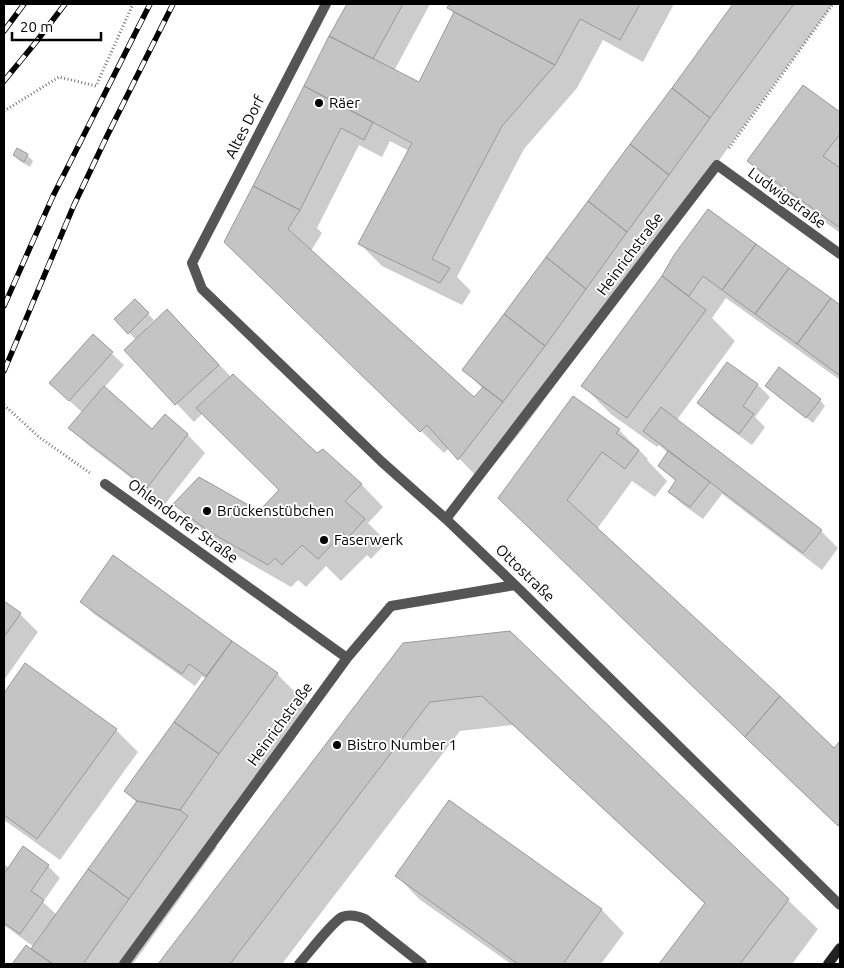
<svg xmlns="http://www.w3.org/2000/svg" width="844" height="968" viewBox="0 0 844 968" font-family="Ubuntu,sans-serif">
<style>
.shadow{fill:#0003}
.building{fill:#c4c4c4;stroke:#999}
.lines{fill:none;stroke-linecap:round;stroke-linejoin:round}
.path{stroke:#777;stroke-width:3;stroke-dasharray:1 2.5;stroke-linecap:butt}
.lane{stroke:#555;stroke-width:10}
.street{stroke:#555;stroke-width:10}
.secondary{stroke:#222;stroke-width:10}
.rail-casing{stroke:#000;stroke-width:5.5}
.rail{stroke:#fff;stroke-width:4;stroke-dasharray:11;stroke-linecap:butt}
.poi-dot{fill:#000;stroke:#fff;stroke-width:2}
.labels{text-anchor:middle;stroke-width:4;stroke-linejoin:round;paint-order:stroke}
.poi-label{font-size:15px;fill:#000;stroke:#fff;text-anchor:start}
.street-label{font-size:15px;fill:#000;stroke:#fff}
</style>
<rect width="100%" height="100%" fill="#fff"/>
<path class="shadow" d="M 348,4 L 430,4 L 394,71 L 419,84 L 455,14 L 448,8 L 450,4 L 674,4 L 643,62 L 603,40 L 577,88 L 524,149 L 457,277 L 471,291 L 462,305 L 382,266 L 359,243 L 409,151 L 390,141 L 382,157 L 359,145 L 317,228 L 322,233 L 311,251 L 475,398 L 483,389 L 464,370 L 673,88 L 734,4 L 833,4 L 526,425 L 481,481 L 449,448 L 444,453 L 248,264 L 330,37 Z
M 803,86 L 840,113 L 840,233 L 771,183 L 748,161 Z
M 14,155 L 27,155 L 33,161 L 30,167 L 20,161 Z
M 708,210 L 840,306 L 840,380 L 726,298 L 712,318 L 735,341 L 676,421 L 821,531 L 838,548 L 822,570 L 722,494 L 703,519 L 682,504 L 669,492 L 677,482 L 659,466 L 668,453 L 659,445 L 657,447 L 612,415 L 582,385 L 663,277 L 675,256 Z
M 135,301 L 154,320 L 146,328 L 147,330 L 185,328 L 231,377 L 317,455 L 361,484 L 383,507 L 368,523 L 387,542 L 371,559 L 367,555 L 341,581 L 326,566 L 306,587 L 298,580 L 291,587 L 232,553 L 197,527 L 175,504 L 259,513 L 281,490 L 203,413 L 194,422 L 126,350 L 136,340 L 116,319 Z
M 93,336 L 124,365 L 104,388 L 153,431 L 165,416 L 188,435 L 205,453 L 165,504 L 88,445 L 70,428 L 83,413 L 63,395 Z
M 728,364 L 758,385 L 770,397 L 755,417 L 765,427 L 752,445 L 711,415 L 699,403 Z
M 772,391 L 820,400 L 825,406 L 813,423 Z
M 619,430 L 648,459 L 647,460 L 667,481 L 655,497 L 632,481 L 597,529 L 834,750 L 840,743 L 840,828 L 775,766 L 529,527 Z
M 113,557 L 277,674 L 307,704 L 209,839 L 217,847 L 133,964 L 14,964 L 26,947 L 31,950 L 34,947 L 4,925 L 4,864 L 9,868 L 48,866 L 60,878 L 43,902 L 57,915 L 137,803 L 125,791 L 206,679 L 202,676 L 195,686 L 94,614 L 82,602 Z
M 4,602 L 20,614 L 38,632 L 4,680 Z
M 510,632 L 818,929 L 792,964 L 661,964 L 705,904 L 513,725 L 460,731 L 282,964 L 160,964 L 404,644 Z
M 25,665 L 116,730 L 138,752 L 60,860 L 4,820 L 4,695 Z
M 449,802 L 602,910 L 624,933 L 601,964 L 511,964 L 419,899 L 397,876 Z"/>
<path class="building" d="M 347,4 L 403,4 L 373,59 L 329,36 Z
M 449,4 L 640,4 L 620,40 L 580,19 L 555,65 L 447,8 Z
M 733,4 L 794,4 L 710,118 L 672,88 Z
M 454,12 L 555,65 L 502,126 L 432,259 L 450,268 L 440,283 L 358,244 L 412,143 L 304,86 L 329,36 L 419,82 Z
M 803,85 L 840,112 L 840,134 L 823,156 L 840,168 L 840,228 L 747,161 Z
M 304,86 L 373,122 L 364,140 L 341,128 L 300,210 L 253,186 Z
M 672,88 L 710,118 L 669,175 L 630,144 Z
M 630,144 L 669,175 L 627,232 L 588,201 Z
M 17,148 L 28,154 L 24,162 L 13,155 Z
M 253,186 L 300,210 L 288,229 L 474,397 L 483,387 L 503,402 L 458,460 L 427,425 L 420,432 L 224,242 Z
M 588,201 L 627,232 L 586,289 L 546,257 Z
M 708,209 L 756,244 L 722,290 L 703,276 L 689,296 L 662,276 L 674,255 Z
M 756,244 L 789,268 L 755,314 L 722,290 Z
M 546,257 L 586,289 L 545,346 L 504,314 Z
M 789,268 L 831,298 L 797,344 L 755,314 Z
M 662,276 L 706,310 L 627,418 L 581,386 Z
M 831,298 L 840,305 L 840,373 L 839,375 L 797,344 Z
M 135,299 L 149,313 L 128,334 L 114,319 Z
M 167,309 L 219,365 L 175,405 L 124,350 Z
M 504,314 L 545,346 L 503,402 L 462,370 Z
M 93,334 L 113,352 L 69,401 L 49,383 Z
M 727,362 L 758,384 L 743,406 L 754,414 L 739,434 L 697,403 Z
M 779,367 L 821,399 L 806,418 L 765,386 Z
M 233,374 L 317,453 L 323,449 L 362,484 L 345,501 L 365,519 L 348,538 L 343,533 L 318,559 L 302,545 L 282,565 L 275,558 L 268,565 L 208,531 L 173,504 L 199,477 L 259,511 L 279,490 L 196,408 Z
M 104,386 L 152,429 L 165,414 L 188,434 L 147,488 L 68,428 Z
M 573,396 L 620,429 L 616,433 L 639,450 L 625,469 L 602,452 L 567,500 L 780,696 L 745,737 L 498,498 Z
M 661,407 L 822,530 L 803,553 L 643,431 Z
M 668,451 L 710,482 L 690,507 L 668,492 L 676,480 L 658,466 Z
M 113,555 L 232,641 L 206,676 L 189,664 L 182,674 L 80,602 Z
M 4,601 L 21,613 L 4,637 Z
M 510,631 L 789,899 L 740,964 L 659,964 L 705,903 L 482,696 L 430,702 L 230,964 L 158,964 L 403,643 Z
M 232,641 L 278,673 L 219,754 L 174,722 Z
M 25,663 L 117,729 L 37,839 L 4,815 L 4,693 Z
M 780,696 L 834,748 L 840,741 L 840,825 L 837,825 L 745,737 Z
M 174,722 L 219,754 L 180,810 L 137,801 L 124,791 Z
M 449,800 L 602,909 L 563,964 L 518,964 L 395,876 Z
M 137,801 L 180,810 L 188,816 L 129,899 L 88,869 Z
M 23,846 L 49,865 L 31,891 L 44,900 L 20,934 L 4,923 L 4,874 Z
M 88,869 L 129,899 L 83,964 L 53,964 L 31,949 Z
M 26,945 L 31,949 L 53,964 L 12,964 Z"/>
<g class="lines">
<path class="path" d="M 4,111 L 59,77 L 96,86 L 133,4
M 729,148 L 833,4
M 4,405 L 39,437 L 90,473"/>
<path class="lane" d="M 299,964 C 309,953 331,923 342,917 C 350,914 358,916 365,919 L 422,964"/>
<path class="street" d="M 326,4 L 192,263 L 202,289 L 382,462 L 446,519 L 515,585 L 840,905
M 105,484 L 347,658
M 446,519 L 717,165 L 840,254
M 124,964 L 347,658 L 391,606 L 515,585"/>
<path class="secondary" d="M 828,964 L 840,948"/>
<g class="rail-casing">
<path id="rail" d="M 4,31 L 24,4
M 4,81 L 36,42 L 65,4
M 4,306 L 53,196 L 150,4
M 4,371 L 74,205 L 107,136 L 173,4"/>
</g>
<use href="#rail" class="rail"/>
</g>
<g class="poi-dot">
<circle cx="319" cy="103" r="5"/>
<circle cx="207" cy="511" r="5"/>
<circle cx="324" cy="540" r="5"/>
<circle cx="337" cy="745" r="5"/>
</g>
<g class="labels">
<g class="poi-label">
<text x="329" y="108">Räer</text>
<text x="217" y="516">Brückenstübchen</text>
<text x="334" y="545">Faserwerk</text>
<text x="347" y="750">Bistro Number 1</text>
</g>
<g class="street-label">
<text transform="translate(245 127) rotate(-63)" y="5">Altes Dorf</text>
<text transform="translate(787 198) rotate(36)" y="5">Ludwigstraße</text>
<text transform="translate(630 254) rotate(-53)" y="5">Heinrichstraße</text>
<text transform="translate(183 521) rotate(36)" y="5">Ohlendorfer Straße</text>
<text transform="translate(525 573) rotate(44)" y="5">Ottostraße</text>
<text transform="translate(280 724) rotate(-54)" y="5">Heinrichstraße</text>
</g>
</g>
<rect width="844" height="968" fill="none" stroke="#000000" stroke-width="10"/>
<path d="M12 32v8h89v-8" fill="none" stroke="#000000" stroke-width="2.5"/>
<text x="20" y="32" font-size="15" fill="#000000" stroke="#ffffff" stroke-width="4" paint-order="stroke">20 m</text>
</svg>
